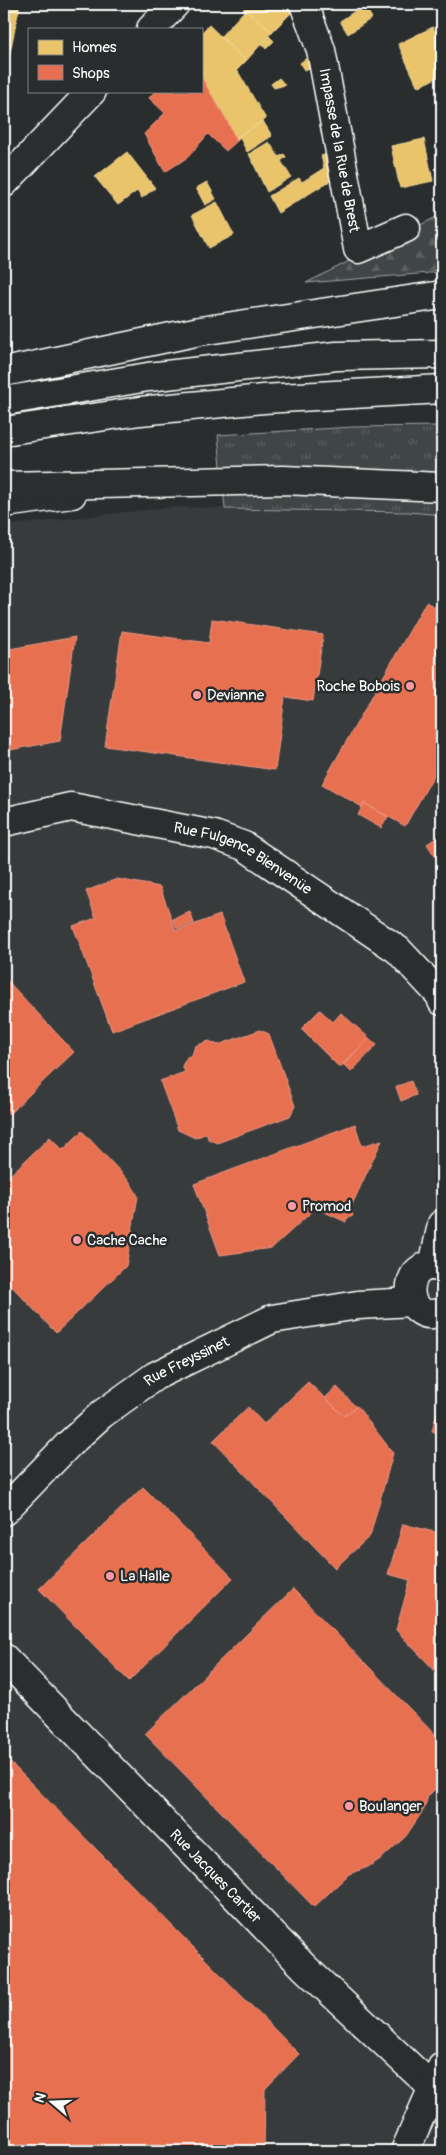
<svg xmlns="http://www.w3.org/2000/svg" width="446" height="2155" viewBox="0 0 446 2155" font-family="Pangolin,sans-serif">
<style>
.built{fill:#373a3b}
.grass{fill:url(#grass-tufts);stroke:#a0a2a2}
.forest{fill:url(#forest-firs);stroke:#a0a2a2}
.homes{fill:#e9c46a;stroke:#f0d697}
.shops{fill:#e76f51;stroke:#ee9a85}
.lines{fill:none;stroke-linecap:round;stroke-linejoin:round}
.minor-casing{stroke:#fff;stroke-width:31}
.major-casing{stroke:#fff;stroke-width:31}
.highway-casing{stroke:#fff;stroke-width:31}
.minor{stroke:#2a2d2e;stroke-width:28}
.major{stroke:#2a2d2e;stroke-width:28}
.highway{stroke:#2a2d2e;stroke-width:28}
.poi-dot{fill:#ff9aa2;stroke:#2a2d2e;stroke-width:2}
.labels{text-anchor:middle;stroke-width:5;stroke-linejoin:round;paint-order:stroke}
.street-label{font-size:15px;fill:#fff;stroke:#2a2d2e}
.poi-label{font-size:15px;fill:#fff;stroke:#2a2d2e;text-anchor:start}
</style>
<defs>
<pattern id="grass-tufts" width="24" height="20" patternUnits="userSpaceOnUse" patternTransform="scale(1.25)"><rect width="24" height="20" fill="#414445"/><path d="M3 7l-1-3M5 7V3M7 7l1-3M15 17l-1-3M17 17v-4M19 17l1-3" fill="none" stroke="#5e6061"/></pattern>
<pattern id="forest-firs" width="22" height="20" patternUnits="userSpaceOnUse" patternTransform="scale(1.25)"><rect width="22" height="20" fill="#414445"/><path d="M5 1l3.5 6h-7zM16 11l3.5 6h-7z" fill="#5e6061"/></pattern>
</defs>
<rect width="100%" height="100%" fill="#2a2d2e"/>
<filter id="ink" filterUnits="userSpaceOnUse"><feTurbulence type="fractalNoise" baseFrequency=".02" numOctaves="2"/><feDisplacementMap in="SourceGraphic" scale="10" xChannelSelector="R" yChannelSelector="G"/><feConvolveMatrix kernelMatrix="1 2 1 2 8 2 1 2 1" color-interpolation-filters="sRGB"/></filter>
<g filter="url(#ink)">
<path class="built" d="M 171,507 L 409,512 L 442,515 L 442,2151 L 4,2151 L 4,526 Z"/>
<path class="grass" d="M 442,426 L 442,515 L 409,512 L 225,509 L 218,435 L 353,427 Z"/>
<path class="forest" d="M 442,214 L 442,272 L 306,283 Z"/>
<path class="homes" d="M 4,4 L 20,4 L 7,67 L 4,67 Z
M 239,4 L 289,4 L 293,11 L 272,32 Z
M 364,5 L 372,18 L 348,34 L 340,21 Z
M 246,9 L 272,32 L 246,61 L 220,37 Z
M 209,25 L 246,61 L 237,70 L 266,119 L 236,138 L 201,77 L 201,33 Z
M 433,27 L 442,46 L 442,75 L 418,87 L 398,44 Z
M 269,36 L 274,41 L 266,49 L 262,44 Z
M 308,57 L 310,68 L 304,70 L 300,63 Z
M 279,78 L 285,85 L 274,88 L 271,84 Z
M 263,121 L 272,136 L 247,152 L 240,138 L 237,141 L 236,138 Z
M 424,139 L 433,181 L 400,188 L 391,146 Z
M 269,142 L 279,157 L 284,154 L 286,157 L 281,161 L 291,177 L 267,192 L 249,154 Z
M 127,152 L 155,188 L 142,198 L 137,191 L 118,205 L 95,177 Z
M 327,154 L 333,179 L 278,213 L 269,196 L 299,178 L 302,182 L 324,168 L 321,156 Z
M 207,182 L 216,199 L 205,205 L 196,188 Z
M 217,202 L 234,235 L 209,248 L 192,215 Z"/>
<path class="shops" d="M 201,77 L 225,117 L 237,141 L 226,151 L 208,134 L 188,157 L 165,172 L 144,134 L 165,113 L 149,98 L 155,91 L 201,91 Z
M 426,602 L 442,611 L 442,761 L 405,826 L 364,803 L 362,807 L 322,784 Z
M 212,619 L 323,635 L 313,701 L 285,697 L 275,770 L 105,746 L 122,631 L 209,643 Z
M 75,637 L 60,741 L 4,751 L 4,650 Z
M 364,803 L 388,817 L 381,828 L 358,815 Z
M 442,834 L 442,867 L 427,844 Z
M 117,879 L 160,887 L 176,931 L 220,915 L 244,982 L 112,1031 L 73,926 L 96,918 L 86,891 Z
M 190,912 L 194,923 L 177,929 L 173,919 Z
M 4,977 L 74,1052 L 9,1114 L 4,1108 Z
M 320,1010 L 333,1022 L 341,1013 L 369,1038 L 340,1068 L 301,1029 Z
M 260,1030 L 269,1034 L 295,1106 L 290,1116 L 217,1143 L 208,1139 L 207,1133 L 195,1138 L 178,1130 L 160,1081 L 185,1072 L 182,1066 L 187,1057 L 192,1055 L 195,1046 L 209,1041 L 218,1045 Z
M 369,1038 L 377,1045 L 351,1072 L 343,1064 Z
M 411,1081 L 416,1095 L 401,1101 L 396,1087 Z
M 355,1124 L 362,1146 L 382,1140 L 350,1209 L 353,1216 L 346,1219 L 346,1222 L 316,1208 L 272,1248 L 220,1255 L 194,1184 Z
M 82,1131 L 130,1182 L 138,1196 L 126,1266 L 56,1333 L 4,1278 L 4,1181 L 50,1137 L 63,1150 Z
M 308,1382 L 344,1416 L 357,1406 L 393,1453 L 370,1536 L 335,1568 L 213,1441 L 248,1407 L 264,1424 Z
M 337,1387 L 356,1407 L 344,1416 L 325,1398 Z
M 442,1394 L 442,1434 L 432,1431 Z
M 143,1487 L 233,1578 L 129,1681 L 39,1589 Z
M 403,1524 L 442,1534 L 442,1678 L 396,1630 L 410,1580 L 388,1574 Z
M 293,1589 L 442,1742 L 442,1782 L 428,1796 L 424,1809 L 406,1836 L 382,1858 L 368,1867 L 349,1874 L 314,1907 L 145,1734 Z
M 4,1756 L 299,2054 L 265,2089 L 264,2151 L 4,2151 Z"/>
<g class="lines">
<g class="minor-casing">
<g id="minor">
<path id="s1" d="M 304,4 L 321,50 L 358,249 L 406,228"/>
<path d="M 4,503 L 72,494"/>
<path id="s2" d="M 4,822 L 71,807 L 214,835 L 244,846 L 398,950 L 441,996 L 442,1001"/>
<path d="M 433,1266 L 442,1224"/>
<path d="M 442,1268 C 401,1253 399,1327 442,1312"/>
<path id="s3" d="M 4,1511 L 69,1444 L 102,1414 L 155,1376 L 272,1319 L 358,1305 L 412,1302"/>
<path id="s4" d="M 4,1658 L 305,1968 L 433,2088"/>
<path d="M 405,2151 L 442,2067"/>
</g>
</g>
<g class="major-casing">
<path id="major" d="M 151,29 L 175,4
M 4,183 L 92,91"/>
</g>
<g class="highway-casing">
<path id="highway" d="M 4,372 L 200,331 L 442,295
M 4,401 L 148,377 L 337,356 L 442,354
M 4,431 L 140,411 L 263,399 L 442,389
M 4,486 L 283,480 L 442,487"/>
</g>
<use href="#minor" class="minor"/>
<use href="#major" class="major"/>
<use href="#highway" class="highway"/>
</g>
</g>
<g class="poi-dot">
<circle cx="410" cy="686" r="5"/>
<circle cx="197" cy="695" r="5"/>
<circle cx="292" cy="1206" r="5"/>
<circle cx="77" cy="1240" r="5"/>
<circle cx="110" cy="1576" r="5"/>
<circle cx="349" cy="1806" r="5"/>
</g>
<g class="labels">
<g class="street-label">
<text dy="5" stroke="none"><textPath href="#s1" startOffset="151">Impasse de la Rue de Brest</textPath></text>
<text dy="5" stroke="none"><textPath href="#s2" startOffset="250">Rue Fulgence Bienvenüe</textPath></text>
<text dy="5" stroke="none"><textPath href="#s3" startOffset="238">Rue Freyssinet</textPath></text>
<text dy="5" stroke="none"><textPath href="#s4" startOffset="304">Rue Jacques Cartier</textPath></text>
</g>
<g class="poi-label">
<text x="400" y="691" text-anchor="end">Roche Bobois</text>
<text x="207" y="700">Devianne</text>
<text x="302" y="1211">Promod</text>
<text x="87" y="1245">Cache Cache</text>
<text x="120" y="1581">La Halle</text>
<text x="359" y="1811">Boulanger</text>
</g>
</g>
<rect width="446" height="2155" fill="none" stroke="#2a2d2e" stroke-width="20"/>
<rect x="10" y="10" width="426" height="2135" fill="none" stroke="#fff" stroke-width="2" filter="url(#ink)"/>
<rect x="28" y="28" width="175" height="65" fill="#2a2d2e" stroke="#7f8182"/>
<rect x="38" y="40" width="25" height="15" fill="#e9c46a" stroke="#7f8182"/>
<text x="72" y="52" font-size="15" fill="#ffffff">Homes</text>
<rect x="38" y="65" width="25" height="15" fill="#e76f51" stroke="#7f8182"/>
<text x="72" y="78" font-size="15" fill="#ffffff">Shops</text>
<g transform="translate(52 2102) rotate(289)" stroke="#2a2d2e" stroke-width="4" paint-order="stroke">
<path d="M0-4L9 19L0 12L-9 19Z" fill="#ffffff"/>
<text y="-8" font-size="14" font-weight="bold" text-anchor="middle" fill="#ffffff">N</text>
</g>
</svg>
